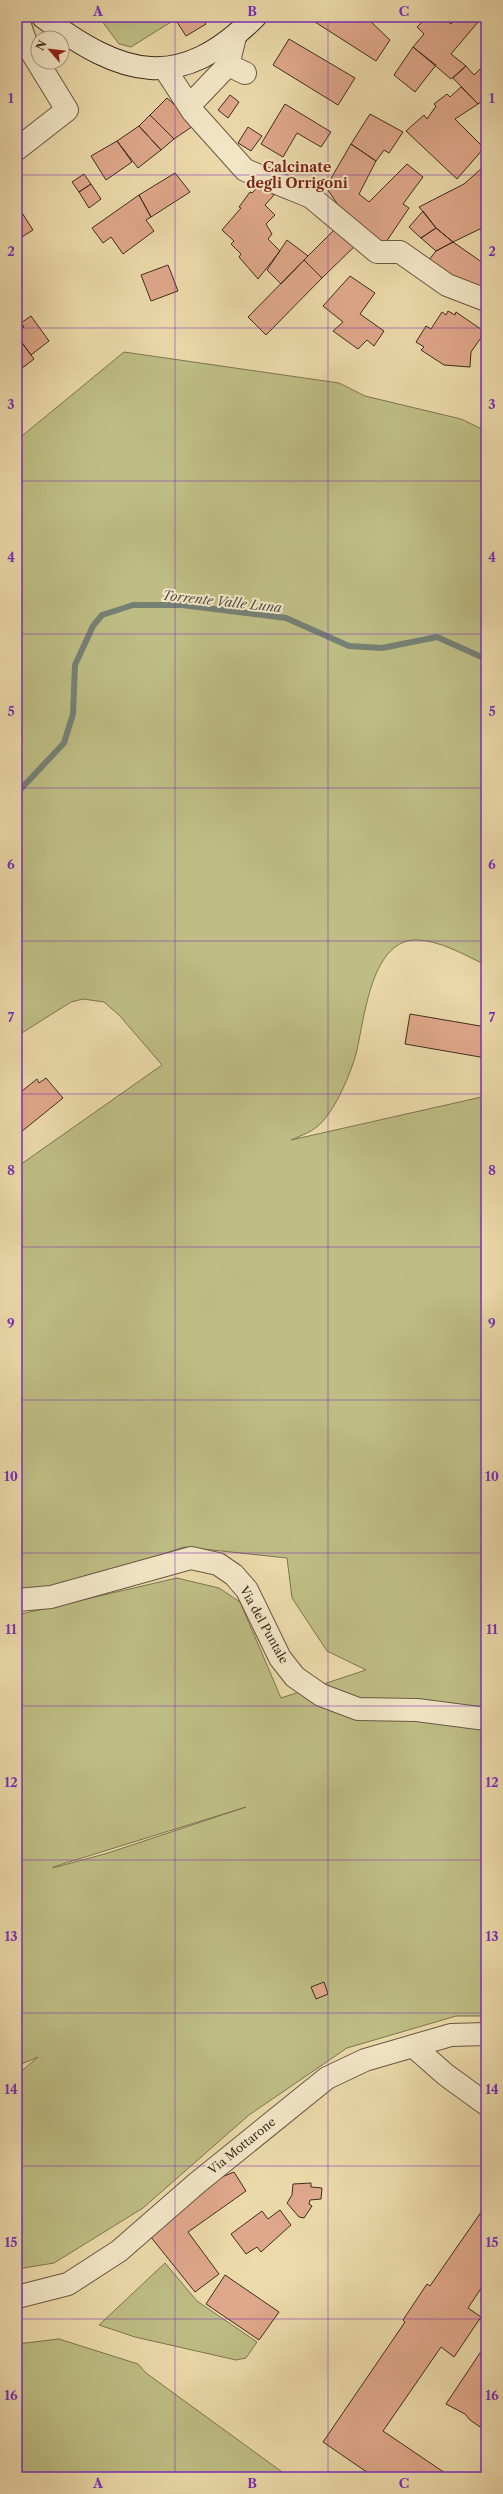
<svg xmlns="http://www.w3.org/2000/svg" width="503" height="2494" viewBox="0 0 503 2494" font-family="'Libre Caslon Text',serif">
<style>
.green{fill:#bebe84;stroke:#7e7554;fill-rule:evenodd}
.lines{fill:none;stroke-linecap:round;stroke-linejoin:round}
.stream{stroke:#758175;stroke-width:6}
.building{fill:#e0a88b;stroke:#3e2c23}
.street-casing{stroke:#6a5845;stroke-width:24}
.secondary-casing{stroke:#3e2c23;stroke-width:24}
.street{stroke:#f3e7c8;stroke-width:22}
.secondary{stroke:#f3e7c8;stroke-width:22}
.grid{fill:none;stroke:#7b2cbf;stroke-width:1;stroke-opacity:0.55}
.labels{text-anchor:middle;stroke-width:4;stroke-linejoin:round;paint-order:stroke}
.street-label{font-size:12px;fill:#3e2c23;stroke:#f3e7c8}
.water-label{font-size:13px;font-style:italic;fill:#555045;stroke:#f3e7c8}
.quarter-label{font-size:14px;font-weight:bold;fill:#7a1f14;stroke:#f3e7c8}
.neatline{fill:none;stroke:#7b2cbf;stroke-width:1.5}
.grid-label{font-size:13px;text-anchor:middle;font-weight:bold;fill:#7b2cbf}
</style>
<rect width="100%" height="100%" fill="#ecdaaa"/>
<filter id="stains"><feTurbulence type="fractalNoise" baseFrequency=".005" numOctaves="4"/><feColorMatrix values="0 0 0 0 .2 0 0 0 0 .09 0 0 0 0 .02 0 0 0 .5 -.17"/></filter>
<radialGradient id="worn" r=".72"><stop offset=".6" stop-color="#630" stop-opacity="0"/><stop offset="1" stop-color="#630" stop-opacity=".3"/></radialGradient>
<path class="green" d="M 99,17 L 179,17 L 131,47 L 119,44 Z
M 124,352 L 339,383 L 365,396 L 461,419 L 486,431 L 486,965 C 464,955 440,940 415,940 C 370,941 364,1023 356,1054 C 350,1075 337,1106 322,1122 C 313,1132 302,1135 291,1140 L 486,1096 L 486,2016 L 456,2016 L 347,2048 L 249,2115 L 143,2208 L 54,2263 L 17,2269 L 17,2075 L 38,2057 L 17,2066 L 17,1615 L 177,1578 L 219,1588 L 240,1602 L 281,1698 L 366,1670 L 327,1651 L 292,1598 L 287,1558 L 184,1547 L 78,1583 L 17,1593 L 17,1167 L 162,1065 L 119,1015 L 104,1002 L 83,999 L 71,1002 L 17,1036 L 17,440 ZM 246,1807 L 108,1853 L 53,1868 L 53,1867 Z
M 165,2263 L 197,2301 L 257,2342 L 246,2358 L 236,2360 L 135,2337 L 99,2325 Z
M 59,2339 L 138,2364 L 146,2373 L 289,2477 L 17,2477 L 17,2344 Z"/>
<g class="lines">
<path class="stream" d="M 17,793 L 64,743 L 73,714 L 75,665 L 93,626 L 102,615 L 133,605 L 182,605 L 286,618 L 349,646 L 382,648 L 437,637 L 486,659"/>
</g>
<path class="building" d="M 185,17 L 202,17 L 206,24 L 186,36 L 177,22 Z
M 319,17 L 351,17 L 358,22 L 366,17 L 390,40 L 376,61 L 315,22 Z
M 427,17 L 443,17 L 451,24 L 458,17 L 473,17 L 478,22 L 451,54 L 466,66 L 451,79 L 413,47 L 424,34 L 417,27 Z
M 289,39 L 355,78 L 338,105 L 273,65 Z
M 413,47 L 436,65 L 415,92 L 394,75 Z
M 486,63 L 486,98 L 478,104 L 453,78 L 466,66 L 474,75 Z
M 461,87 L 478,104 L 455,119 L 484,148 L 457,179 L 406,131 L 424,115 L 427,119 L 436,106 L 434,104 L 447,94 L 450,97 Z
M 230,95 L 239,102 L 228,118 L 218,110 Z
M 167,98 L 196,124 L 174,139 L 150,115 Z
M 285,104 L 331,132 L 321,147 L 297,133 L 283,157 L 261,144 Z
M 370,114 L 403,132 L 389,153 L 384,150 L 376,161 L 351,144 Z
M 150,115 L 174,139 L 161,150 L 139,126 Z
M 139,126 L 161,150 L 138,168 L 117,141 Z
M 248,127 L 262,136 L 251,151 L 238,143 Z
M 117,141 L 132,162 L 106,180 L 91,156 Z
M 351,144 L 376,161 L 359,194 L 369,202 L 407,164 L 423,177 L 403,204 L 409,208 L 384,245 L 342,211 L 326,187 Z
M 482,168 L 486,174 L 486,210 L 484,211 L 486,226 L 453,242 L 436,228 L 419,207 L 464,184 Z
M 175,173 L 190,192 L 151,217 L 139,195 Z
M 84,174 L 91,184 L 79,192 L 72,182 Z
M 91,184 L 101,199 L 89,208 L 79,192 Z
M 261,184 L 274,195 L 265,205 L 275,215 L 266,224 L 272,234 L 268,239 L 280,251 L 258,279 L 239,257 L 241,254 L 231,244 L 234,241 L 222,230 L 241,208 L 239,207 L 250,192 L 252,193 Z
M 139,195 L 151,217 L 146,220 L 154,231 L 123,254 L 111,237 L 103,243 L 92,228 Z
M 17,205 L 33,230 L 17,240 Z
M 423,211 L 436,228 L 421,238 L 409,227 Z
M 340,224 L 358,243 L 322,278 L 304,260 Z
M 436,228 L 453,242 L 436,251 L 421,238 Z
M 287,240 L 308,256 L 281,284 L 267,270 Z
M 453,242 L 486,265 L 486,295 L 425,265 L 436,251 Z
M 304,260 L 322,278 L 266,335 L 248,317 Z
M 168,265 L 178,291 L 151,301 L 141,275 Z
M 350,276 L 375,293 L 360,314 L 384,331 L 374,346 L 367,340 L 358,349 L 333,331 L 343,322 L 323,306 Z
M 448,311 L 455,315 L 456,312 L 485,332 L 471,352 L 470,367 L 444,365 L 421,350 L 424,347 L 416,342 L 426,326 L 431,329 L 442,312 L 446,315 Z
M 31,316 L 49,341 L 31,355 L 17,336 L 17,333 L 24,327 L 21,323 Z
M 17,336 L 34,359 L 17,372 Z
M 410,1014 L 486,1027 L 486,1058 L 405,1044 Z
M 46,1078 L 63,1098 L 21,1132 L 17,1127 L 17,1095 L 37,1079 L 39,1083 Z
M 324,1982 L 328,1994 L 316,1999 L 311,1987 Z
M 234,2172 L 246,2191 L 188,2232 L 219,2274 L 195,2292 L 146,2231 L 217,2179 Z
M 311,2183 L 311,2187 L 322,2188 L 321,2199 L 310,2200 L 309,2204 L 312,2206 L 304,2218 L 299,2217 L 287,2203 L 292,2195 L 293,2184 Z
M 486,2205 L 486,2281 L 468,2308 L 481,2317 L 454,2357 L 441,2347 L 383,2431 L 451,2477 L 374,2477 L 323,2442 L 405,2322 L 403,2320 L 427,2284 L 430,2286 Z
M 280,2210 L 291,2225 L 261,2252 L 257,2247 L 246,2254 L 231,2234 L 262,2211 L 268,2219 Z
M 225,2275 L 279,2312 L 259,2340 L 206,2304 Z
M 486,2344 L 486,2431 L 470,2420 L 465,2414 L 446,2404 Z"/>
<g class="lines">
<g class="street-casing">
<path id="street" d="M 228,65 L 245,73
M 165,69 L 193,112 L 245,170 L 311,197 L 377,252 L 400,252 L 447,285 L 486,300
M 189,106 L 228,65 L 235,37
M 17,149 L 67,110 L 26,43 L 17,17
M 17,1600 L 51,1597 L 191,1558 L 218,1564 L 234,1575 L 247,1590 L 280,1658 L 295,1677 L 321,1695 L 358,1709 L 417,1710 L 486,1719
M 413,2046 L 446,2075 L 486,2104
M 17,2297 L 68,2284 L 119,2251 L 197,2183 L 327,2078 L 365,2060 L 451,2035 L 486,2034"/>
</g>
<g class="secondary-casing">
<path id="secondary" d="M 43,17 C 123,77 179,93 255,17"/>
</g>
<use href="#street" class="street"/>
<use href="#secondary" class="secondary"/>
</g>
<path class="grid" d="M 175,17 L 175,2477M 328,17 L 328,2477M 17,175 L 486,175M 17,328 L 486,328M 17,481 L 486,481M 17,634 L 486,634M 17,788 L 486,788M 17,941 L 486,941M 17,1094 L 486,1094M 17,1247 L 486,1247M 17,1400 L 486,1400M 17,1553 L 486,1553M 17,1706 L 486,1706M 17,1860 L 486,1860M 17,2013 L 486,2013M 17,2166 L 486,2166M 17,2319 L 486,2319"/>
<g class="labels">
<g class="street-label">
<text transform="translate(264 1625) rotate(61)" y="4">Via del Puntale</text>
<text transform="translate(242 2146) rotate(-39)" y="4">Via Mottarone</text>
</g>
<g class="water-label">
<text transform="translate(222 601) rotate(6)" y="5">Torrente Valle Luna</text>
</g>
<g class="quarter-label">
<text x="297" y="172">Calcinate<tspan x="297" dy="16">degli Orrigoni</tspan></text>
</g>
</g>
<rect width="503" height="2494" fill="none" stroke="#ecdaaa" stroke-width="44"/>
<g transform="translate(50 50) rotate(298)"><circle r="19" fill="#f3e7c8" stroke="#ab9c86"/>
<path d="M0-3L7 15L0 10L-7 15Z" fill="#8f2418"/>
<text y="-6" font-size="11" font-weight="bold" text-anchor="middle" fill="#3e2c23">N</text>
</g>
<rect x="22" y="22" width="459" height="2450" class="neatline"/>
<g class="grid-label">
<text x="98" y="16">A</text>
<text x="252" y="16">B</text>
<text x="404" y="16">C</text>
<text x="11" y="103">1</text>
<text x="492" y="103">1</text>
<text x="11" y="256">2</text>
<text x="492" y="256">2</text>
<text x="11" y="409">3</text>
<text x="492" y="409">3</text>
<text x="11" y="562">4</text>
<text x="492" y="562">4</text>
<text x="11" y="716">5</text>
<text x="492" y="716">5</text>
<text x="11" y="869">6</text>
<text x="492" y="869">6</text>
<text x="11" y="1022">7</text>
<text x="492" y="1022">7</text>
<text x="11" y="1175">8</text>
<text x="492" y="1175">8</text>
<text x="11" y="1328">9</text>
<text x="492" y="1328">9</text>
<text x="11" y="1481">10</text>
<text x="492" y="1481">10</text>
<text x="11" y="1634">11</text>
<text x="492" y="1634">11</text>
<text x="11" y="1787">12</text>
<text x="492" y="1787">12</text>
<text x="11" y="1941">13</text>
<text x="492" y="1941">13</text>
<text x="11" y="2094">14</text>
<text x="492" y="2094">14</text>
<text x="11" y="2247">15</text>
<text x="492" y="2247">15</text>
<text x="11" y="2400">16</text>
<text x="492" y="2400">16</text>
<text x="98" y="2488">A</text>
<text x="252" y="2488">B</text>
<text x="404" y="2488">C</text>
</g>
<rect width="100%" height="100%" filter="url(#stains)"/>
<rect width="100%" height="100%" fill="url(#worn)"/>
</svg>
